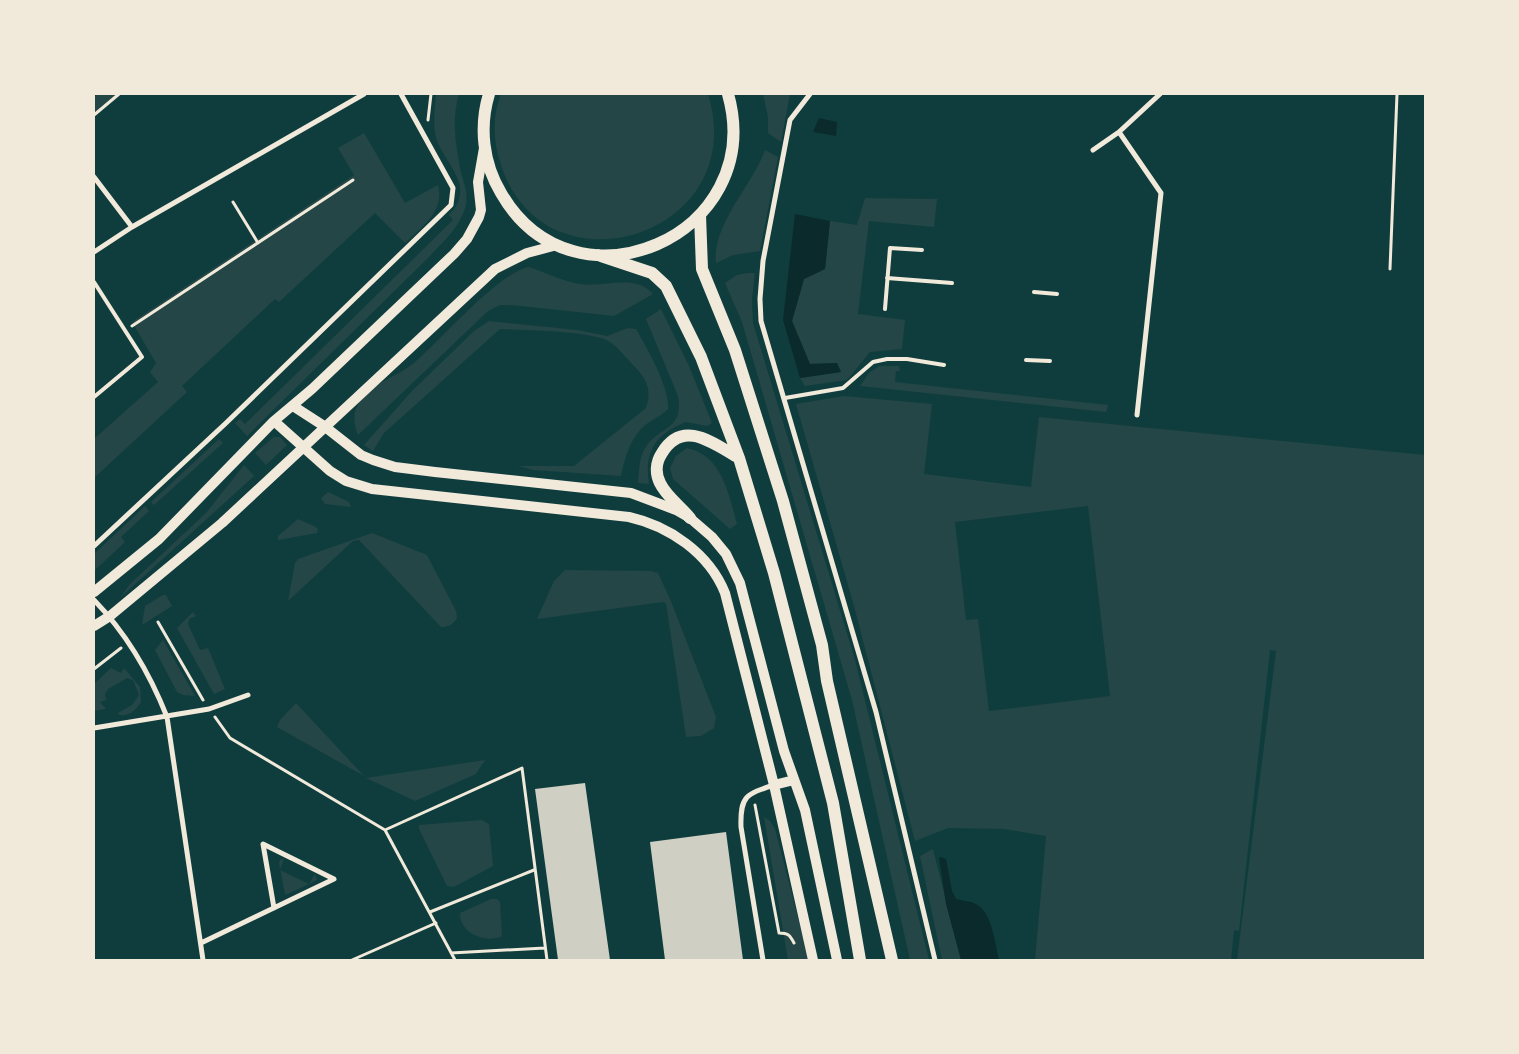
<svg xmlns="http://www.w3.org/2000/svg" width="1519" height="1054" viewBox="0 0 1519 1054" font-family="Manrope,sans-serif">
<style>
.green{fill:#244646;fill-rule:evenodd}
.water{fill:#0a2a2b}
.building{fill:#cfcfc3}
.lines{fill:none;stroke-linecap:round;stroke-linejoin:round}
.path{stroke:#f1e9da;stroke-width:3}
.service{stroke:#f1e9da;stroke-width:4}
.minor{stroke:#f1e9da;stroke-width:5}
.secondary{stroke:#f1e9da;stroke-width:10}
.primary{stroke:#f1e9da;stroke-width:12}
</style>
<rect width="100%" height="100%" fill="#0f3d3e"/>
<path class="green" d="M 97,94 L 122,94 L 94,115 L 94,98 Z
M 436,94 L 459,94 C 451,121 456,146 461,173 C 464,183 468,193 466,204 C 462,225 443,242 429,257 L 247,436 L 235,423 L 240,419 L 245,424 L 453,220 L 449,215 C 479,184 440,162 435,133 C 433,121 435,106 436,94 Z
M 501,94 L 708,94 C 752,236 545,300 501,165 C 493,142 492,116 501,94 Z
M 763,94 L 790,94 L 781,142 L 768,133 L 768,117 Z
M 364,133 L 405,203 L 438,185 C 445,211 422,227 405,243 L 375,213 L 279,302 L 275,299 L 182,386 L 187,392 L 94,478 L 94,439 L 158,382 L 150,372 L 156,363 L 132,322 L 354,175 L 338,148 Z
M 765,150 L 778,157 L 760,251 L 733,255 L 716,263 C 712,224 752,186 765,150 Z
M 865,198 L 937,199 L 934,227 L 869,221 L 858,314 L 905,320 L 902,349 L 870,352 L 847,380 L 805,386 L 800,378 L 841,372 L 837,363 L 810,364 L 792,321 L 804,279 L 825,269 L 830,221 L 857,225 Z
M 529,267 C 546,273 563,281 580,284 C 606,288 634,273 653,294 L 614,316 L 512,305 L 500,305 L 488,311 L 358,435 C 352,419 353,409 364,396 C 378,381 400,375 415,362 C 441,340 498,273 529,267 Z
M 748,273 L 755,273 L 752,299 L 753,323 L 855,660 L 929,960 L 910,960 L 852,700 L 742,322 L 725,283 L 737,275 Z
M 661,309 L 689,366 L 712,423 L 707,426 L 686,422 C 655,434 644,452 649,484 L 638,483 C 639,471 639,458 645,448 C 660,425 684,431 678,396 L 646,319 Z
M 489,321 L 577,330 L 607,336 L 628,328 L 636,329 C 647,348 670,388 668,409 C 662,415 655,418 648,423 C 631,435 625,457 621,476 L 533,470 L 519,466 L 574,466 L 646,408 C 652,391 647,379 635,367 C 627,359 619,348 610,342 C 594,331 522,330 500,329 L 384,433 L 373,451 L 364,445 L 412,391 L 474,331 Z
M 879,366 L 899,366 L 900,371 L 896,371 L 895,382 L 1108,405 L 1106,412 L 860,386 L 869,373 Z
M 844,396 L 932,404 L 924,474 L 1031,487 L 1039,417 L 1425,455 L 1425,960 L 1237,960 L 1276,651 L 1270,650 L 1239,931 L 1234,930 L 1231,960 L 1035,960 L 1046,836 L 1004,829 L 948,828 L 915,841 L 854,606 L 796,404 ZM 1088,506 L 1110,696 L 989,711 L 978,619 L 966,620 L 955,522 Z
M 274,437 L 280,437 L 287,445 L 266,465 L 255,453 Z
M 219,439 L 223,443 L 154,505 L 151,502 Z
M 687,448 C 722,455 729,495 737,524 L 730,529 L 673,479 L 670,468 L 676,456 Z
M 244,465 L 254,476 L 120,598 L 130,584 L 206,513 Z
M 328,492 L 349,502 L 351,507 L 325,504 L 321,498 Z
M 145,506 L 149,511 L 121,537 L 125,542 L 94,571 L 94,554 Z
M 298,519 L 316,527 L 318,529 L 317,533 L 278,540 L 278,536 Z
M 372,533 L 427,555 L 456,611 L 457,618 C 453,625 448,627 441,627 L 359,540 L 353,541 L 288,601 L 295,563 L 298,559 Z
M 565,570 L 651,571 L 658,573 L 670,599 L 716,717 L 714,728 L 701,736 L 686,737 L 666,603 L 663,602 L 537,619 L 554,581 Z
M 163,595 L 166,595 L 172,606 L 142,625 L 145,606 Z
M 193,612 L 196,616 L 189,619 L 188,624 L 200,650 L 208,648 L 225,689 L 214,694 L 177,628 Z
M 163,640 L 195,696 L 183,695 L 177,692 L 155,650 Z
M 111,668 L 121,673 L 124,668 L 140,687 L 141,702 C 135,711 130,716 119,715 L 118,713 L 132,705 L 139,695 L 133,680 L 127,678 L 108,689 L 105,694 L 106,700 L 100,702 L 106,709 L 94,711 L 94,684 Z
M 296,703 L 364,776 L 277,727 L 280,720 Z
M 485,760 L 476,774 L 415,801 L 366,778 Z
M 764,817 L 770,821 L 775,829 L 809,960 L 788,960 Z
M 482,820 L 489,824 L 493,866 L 454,887 L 447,886 L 419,829 L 419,825 Z
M 933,849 L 961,960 L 942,960 L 920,856 Z
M 284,858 L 280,870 L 309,884 L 315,874 L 317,880 L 288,894 L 285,894 L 279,863 L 280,860 Z
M 491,899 L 497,899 L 500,902 L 502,936 C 485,944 459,933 460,913 Z"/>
<path class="water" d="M 819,118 L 837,122 L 836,136 L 813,132 Z
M 795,214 L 830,221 L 825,269 L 804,279 L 792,321 L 810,364 L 837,363 L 841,372 L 800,378 L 783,320 Z
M 941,857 L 946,859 L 952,891 L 956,899 C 964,901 972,901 979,906 C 993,917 995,944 999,960 L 961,960 L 946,904 L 939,858 Z"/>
<path class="building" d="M 585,783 L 610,960 L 558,960 L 535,789 Z
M 726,832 L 743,960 L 665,960 L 650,842 Z"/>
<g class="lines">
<path class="path" d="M 94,115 L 119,94
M 428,120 L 431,94
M 233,202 L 258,243
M 1390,269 L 1397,94
M 132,326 L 353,180
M 158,622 L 203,700
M 94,669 L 121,648
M 215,717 L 230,738 L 385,830 L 455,960
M 755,805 L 779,933 C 788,933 790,935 794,943
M 385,830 L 522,768 L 547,960
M 430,912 L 534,870
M 451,953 L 545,948
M 352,960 L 436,923"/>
<path class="service" d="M 887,278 L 952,283
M 94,282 L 142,357 L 94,397
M 1034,292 L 1057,294
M 885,309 L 890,248 L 922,250
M 1026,360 L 1050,361
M 785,398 L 843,388 L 873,362 L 887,359 L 907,359 L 944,365"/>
<path class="minor" d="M 810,94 L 790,120 L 763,261 L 760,299 L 761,321 L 876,712 L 935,960
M 1119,132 L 1161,193 L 1137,415
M 1093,150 L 1119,132 L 1160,94
M 94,177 L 132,227
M 94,252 L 132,227 L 364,94
M 94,546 L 226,423 L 451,205 L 453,188 L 401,94
M 94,600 C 126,633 150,674 167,717 L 203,960
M 94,728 L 209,709 L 248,695
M 201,943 L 334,879 L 263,844 L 274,908
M 763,960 L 741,827 C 740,796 746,794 774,785"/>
<path class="secondary" d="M 293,406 L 324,426 L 361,455 L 373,460 L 395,467 L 435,472 L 631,493 L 676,510 L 690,518 L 712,537 L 726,554 L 740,583 L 784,751 L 805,810 L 837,960
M 274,421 L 330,471 L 346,481 L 372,489 L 629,517 C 669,526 709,553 725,593 L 774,785 L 813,960
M 94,592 L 159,539 L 274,421 L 312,389 L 454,254 L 467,239 L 479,217 L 481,210 L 478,182 L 484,148
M 94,626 L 110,616 L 222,523 L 495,269 L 527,253 L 557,245
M 774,785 L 794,780"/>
<path class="primary" d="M 489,94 C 479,127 483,163 501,193 C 574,320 768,236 728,94
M 700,215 L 702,269 L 735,350 L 783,501 L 822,645 L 827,681 L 892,960
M 598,255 L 652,273 L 666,286 L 701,357 L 739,458 L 774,573 L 833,803 L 860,960
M 690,518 C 681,507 666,496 660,483 C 655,473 656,462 662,453 C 683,418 714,444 739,458"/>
</g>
<rect width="1519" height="1054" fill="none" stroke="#f1e9da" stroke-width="190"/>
</svg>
